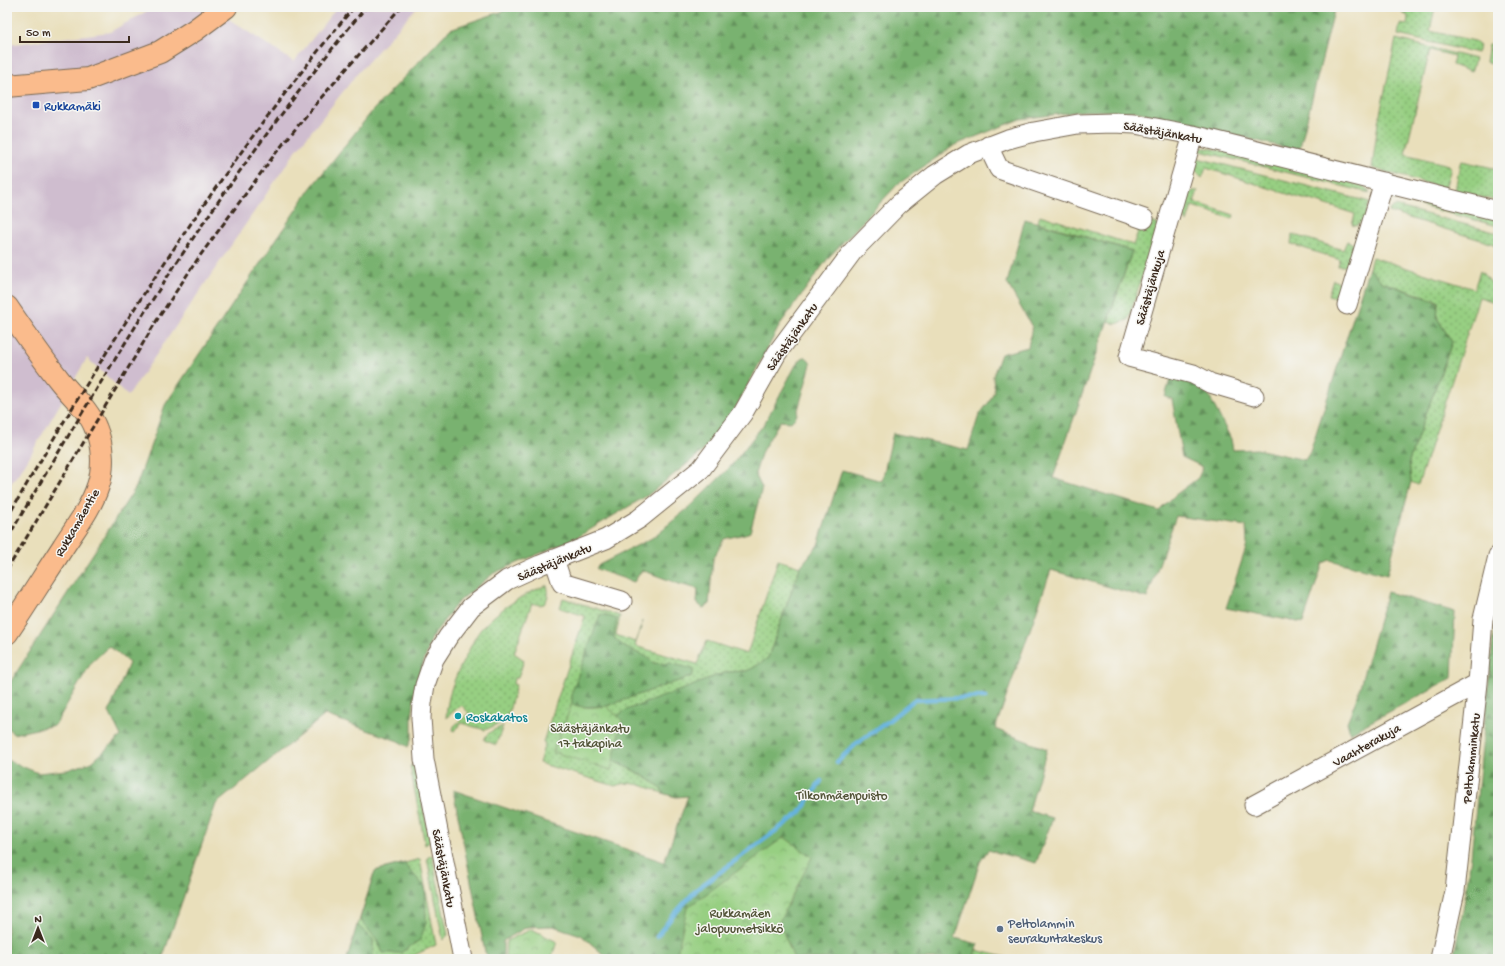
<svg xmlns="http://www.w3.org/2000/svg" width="1505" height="966" viewBox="0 0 1505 966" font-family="'Gochi Hand',sans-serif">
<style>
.industrial{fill:#cfbdcf}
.grass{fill:url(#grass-dots);stroke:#697c50}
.forest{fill:url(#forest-firs);stroke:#5a6e47}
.park{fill:url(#park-crowns);stroke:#697c50}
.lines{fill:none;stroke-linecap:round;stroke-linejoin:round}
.stream{stroke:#65b2de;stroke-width:4.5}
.minor-casing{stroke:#786955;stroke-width:21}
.major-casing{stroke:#786955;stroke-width:24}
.minor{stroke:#fff;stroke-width:19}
.major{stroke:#fabb8c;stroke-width:22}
.rail{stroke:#3b2a1e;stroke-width:3;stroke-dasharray:6 3;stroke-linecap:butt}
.transit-dot{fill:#1a4fb4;stroke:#f6f6f2;stroke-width:1.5}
.culture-dot{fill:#0f9aa8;stroke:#f6f6f2;stroke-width:1.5}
.service-dot{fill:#5c6f8a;stroke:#f6f6f2;stroke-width:1.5}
.labels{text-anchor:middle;stroke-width:3;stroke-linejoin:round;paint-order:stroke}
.transit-label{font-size:13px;fill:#164399;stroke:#f6f6f2;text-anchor:start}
.street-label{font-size:13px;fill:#3b2a1e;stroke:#f6f6f2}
.culture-label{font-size:13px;fill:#0d838f;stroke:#f6f6f2;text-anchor:start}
.park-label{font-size:13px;fill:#525337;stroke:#f6f6f2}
.service-label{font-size:13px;fill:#4e5e75;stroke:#f6f6f2;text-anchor:start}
</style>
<defs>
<pattern id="grass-dots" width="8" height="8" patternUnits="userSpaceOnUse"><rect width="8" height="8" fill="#97cf82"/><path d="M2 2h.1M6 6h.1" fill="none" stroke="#7ca86a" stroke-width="1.8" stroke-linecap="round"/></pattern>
<pattern id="forest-firs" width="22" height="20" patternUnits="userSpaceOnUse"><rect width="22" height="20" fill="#79b270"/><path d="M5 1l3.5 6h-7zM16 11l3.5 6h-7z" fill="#64915b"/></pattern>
<pattern id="park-crowns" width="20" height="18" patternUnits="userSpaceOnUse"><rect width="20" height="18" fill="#97cf82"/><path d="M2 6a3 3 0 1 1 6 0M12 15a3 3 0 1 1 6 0" fill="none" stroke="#7ca86a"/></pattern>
</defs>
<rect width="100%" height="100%" fill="#f6f6f2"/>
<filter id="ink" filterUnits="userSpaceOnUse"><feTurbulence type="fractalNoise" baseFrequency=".025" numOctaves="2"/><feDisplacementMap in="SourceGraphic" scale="8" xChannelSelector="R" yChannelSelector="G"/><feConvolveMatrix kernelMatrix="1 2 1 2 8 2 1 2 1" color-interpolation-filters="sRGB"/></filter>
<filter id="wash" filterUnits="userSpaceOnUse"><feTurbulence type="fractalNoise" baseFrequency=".012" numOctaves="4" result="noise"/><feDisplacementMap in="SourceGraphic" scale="16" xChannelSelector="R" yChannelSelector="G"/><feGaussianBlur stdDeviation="0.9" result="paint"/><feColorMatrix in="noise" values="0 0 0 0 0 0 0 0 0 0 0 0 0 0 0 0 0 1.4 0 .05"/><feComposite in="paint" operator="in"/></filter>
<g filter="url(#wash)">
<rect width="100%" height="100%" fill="#e9dfbb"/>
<path class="industrial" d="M 154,7 L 210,7 L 294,62 L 337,7 L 417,7 L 357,74 L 295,152 L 128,396 L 87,358 L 25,464 L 7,489 L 7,45 L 110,32 Z"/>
<path class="grass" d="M 1403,7 L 1435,7 L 1430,31 L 1475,41 L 1480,45 L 1477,53 L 1398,35 L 1400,24 L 1407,25 L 1408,16 L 1402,13 Z
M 1396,39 L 1475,59 L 1471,72 L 1452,65 L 1454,56 L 1430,50 L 1405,154 L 1449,165 L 1451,168 L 1446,185 L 1444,188 L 1372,168 L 1378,123 Z
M 1489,44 L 1498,44 L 1498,64 L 1486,62 Z
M 1198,148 L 1210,148 L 1362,185 L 1367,189 L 1370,193 L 1196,150 Z
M 1194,157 L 1370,202 L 1363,222 L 1356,226 L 1352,225 L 1355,214 L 1308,199 L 1303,199 L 1206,168 L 1202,178 C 1195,172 1193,166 1194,157 Z
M 1462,161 L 1498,169 L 1498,201 L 1455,191 L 1460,163 Z
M 1192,191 L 1198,191 L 1194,202 L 1234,215 L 1233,219 L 1192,206 L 1187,222 C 1179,213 1183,199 1192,191 Z
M 1395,196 L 1400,196 L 1498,219 L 1498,226 L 1390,198 Z
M 1395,206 L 1498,233 L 1498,247 L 1494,246 L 1494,244 L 1389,212 L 1392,208 Z
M 1040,215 L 1133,245 L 1142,221 L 1144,219 L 1159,225 L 1128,320 L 1116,324 L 1108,321 L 1132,251 L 1038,222 Z
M 1292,234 L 1343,250 L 1347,241 L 1354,244 L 1357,249 L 1351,264 L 1346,266 L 1338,266 L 1340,260 L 1291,244 Z
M 1372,257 L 1474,289 L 1480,271 C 1490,280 1498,289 1498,303 L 1479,297 L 1418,485 L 1411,482 L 1409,461 L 1452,342 L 1437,318 L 1438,301 L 1382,282 L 1369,268 Z
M 1333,280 L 1344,284 L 1340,299 L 1328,296 Z
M 778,560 L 800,567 L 768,658 L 753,669 L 746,671 L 727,672 L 715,676 L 616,724 L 593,753 C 613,761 653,776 665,794 C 648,788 632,779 615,786 L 539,763 L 545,743 L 543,742 L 585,616 L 560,608 L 563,598 L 620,616 L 616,635 L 635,642 L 643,621 L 635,646 L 697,664 L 707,641 L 747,654 Z
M 547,585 C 549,593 549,597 544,604 L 539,605 L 532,603 L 514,653 L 524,660 L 518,678 L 514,678 L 513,684 L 516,685 L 507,719 L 505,721 L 485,730 L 461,723 L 455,731 L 453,730 L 454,726 L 469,713 L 461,705 L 446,718 C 448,689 457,673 470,648 C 473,642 476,635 481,629 C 498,610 523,594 547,585 Z
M 503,726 L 496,745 L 484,740 C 488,731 494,730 503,726 Z
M 415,765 L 430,842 L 425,845 L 410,766 Z
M 432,855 L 448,935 L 443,940 L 427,858 Z
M 420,859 L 436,945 L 406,959 L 347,959 L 375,871 Z
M 976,950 L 1013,959 L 986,959 L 974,955 Z"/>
<path class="forest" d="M 515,7 L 1335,7 L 1299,151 L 1135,111 L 1083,111 L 1020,119 L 955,145 L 898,184 L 829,257 L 781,323 L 736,407 L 702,452 L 648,495 L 576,538 L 494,573 L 457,603 L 432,637 L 416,685 L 412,718 L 412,737 L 408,747 L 398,741 L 325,715 L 216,804 L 162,959 L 7,959 L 7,760 L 38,773 L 67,770 L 92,762 L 121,736 L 109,712 L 129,663 L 109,646 L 91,663 L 55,725 L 13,734 L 7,726 L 7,687 L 136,487 L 165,405 L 310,189 L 374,109 L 450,29 Z
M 1025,219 L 1132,251 L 1053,478 L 1159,511 L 1174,496 L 1198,478 L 1203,467 L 1182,457 L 1172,399 L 1165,397 L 1171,376 L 1191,380 L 1207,392 L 1231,439 L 1233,450 L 1257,449 L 1305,460 L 1310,452 L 1369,268 L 1382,282 L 1438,302 L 1437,318 L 1452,342 L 1409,461 L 1411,482 L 1387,575 L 1330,560 L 1323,563 L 1303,623 L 1226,608 L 1247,545 L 1246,526 L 1176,516 L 1147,598 L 1051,570 L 995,729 L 1047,749 L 1029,811 L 1053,818 L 1036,863 L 988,850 L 980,862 L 955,938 L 978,944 L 974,955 L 986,959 L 612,959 L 603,954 L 581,935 L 553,926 L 527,927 L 503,941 L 503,959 L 490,959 L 485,952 L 453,790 L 664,862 L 688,796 L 676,797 L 665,794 C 653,776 613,761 593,753 L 616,724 L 619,715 L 626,710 L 692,686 L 715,676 L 727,672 L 746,671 L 753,668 L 768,658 L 800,567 L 818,545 L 842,470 L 882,481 L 893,433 L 968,450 L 979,415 L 989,402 L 994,391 L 993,376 L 1001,354 L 1028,347 L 1032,327 L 1007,283 Z
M 803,357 L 806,357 L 811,364 L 796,417 L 791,422 L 780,421 L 762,451 L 755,474 L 762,488 L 750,532 C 747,534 730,537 724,539 L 713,559 L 709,605 L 703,608 L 697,603 L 698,589 L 679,584 L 642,570 L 634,582 L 599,570 L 596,568 L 599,565 L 652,538 L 692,505 L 731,466 L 764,424 L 796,365 Z
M 1387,592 L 1455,612 L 1452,678 L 1350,733 L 1347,722 L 1356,700 Z
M 1498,605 L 1498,959 L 1453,959 L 1463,911 L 1471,857 L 1495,619 Z
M 602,614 L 617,619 L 614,635 L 615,639 L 626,648 L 647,657 L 653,663 L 663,664 L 668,663 L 693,669 L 693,675 L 690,677 L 606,706 L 587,707 L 578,707 L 572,704 L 572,692 L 600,615 Z
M 405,863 L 406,866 L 425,887 L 426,923 L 420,940 L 400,953 L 383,953 L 378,942 L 360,919 L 375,871 Z
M 357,925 L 373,939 L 373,959 L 347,959 Z"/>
<path class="park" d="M 572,704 C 583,709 595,707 606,706 L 622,720 L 611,770 L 553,752 Z
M 784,837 L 812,857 L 779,922 L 794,959 L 676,959 L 687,908 Z
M 532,929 L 557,942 L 551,959 L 505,959 L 506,941 Z"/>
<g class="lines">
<path class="stream" d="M 837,762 L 857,743 L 887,722 L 914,700 L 986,697
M 657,936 L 671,918 L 697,889 L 800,813 L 821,781"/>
</g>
</g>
<g filter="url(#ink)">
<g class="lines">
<g class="minor-casing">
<path id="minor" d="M 1193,135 L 1129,357 L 1193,374 L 1210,383 L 1254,396
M 988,146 L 999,169 L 1144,219
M 1347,305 L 1384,182
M 554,559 L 562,583 L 622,601
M 1254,805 L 1478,683
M 463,959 L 424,759 L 421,718 L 422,703 L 425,685 L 434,659 L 448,637 L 471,607 L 507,580 L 540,565 L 606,539 L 639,519 L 701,469 L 743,413 L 777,353 L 853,251 L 899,204 L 935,175 L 969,154 L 1008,139 L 1034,132 L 1078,124 L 1114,123 L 1135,124 L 1193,135 L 1498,211
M 1440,959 L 1455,891 L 1478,683 L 1483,619 L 1498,556"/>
</g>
<g class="major-casing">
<path id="major" d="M 7,86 L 88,79 L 160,52 L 195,30 L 226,7
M 7,307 C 24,332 41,357 60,381 C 72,396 89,410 96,429 C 103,446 104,469 98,486 C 91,508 75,528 63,547 C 44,576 26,605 7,633"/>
</g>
<use href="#minor" class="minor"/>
<use href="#major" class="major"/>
<path class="rail" d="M 7,518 C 110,340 222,165 354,7
M 7,539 C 52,463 97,387 144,313 C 212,206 286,104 366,7
M 7,570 L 157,320 L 199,257 L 275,154 L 318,101 L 401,7"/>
</g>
</g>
<rect class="transit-dot" x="32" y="101" width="8" height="8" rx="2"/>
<circle class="culture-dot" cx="458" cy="716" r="4"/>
<circle class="service-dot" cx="1000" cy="929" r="4"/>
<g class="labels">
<g class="transit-label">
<text x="44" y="110">Rukkamäki</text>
</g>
<g class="street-label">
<text transform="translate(1163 131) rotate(10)" y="5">Säästäjänkatu</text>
<text transform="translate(1149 287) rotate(-74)" y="5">Säästäjänkuja</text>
<text transform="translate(791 336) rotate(-55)" y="5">Säästäjänkatu</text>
<text transform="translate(76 522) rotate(-60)" y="5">Rukkamäentie</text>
<text transform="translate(554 561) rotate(-23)" y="5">Säästäjänkatu</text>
<text transform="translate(1366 744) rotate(-29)" y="5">Vaahterakuja</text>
<text transform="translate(1470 758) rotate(-84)" y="5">Peltolamminkatu</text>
<text transform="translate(445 868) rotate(79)" y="5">Säästäjänkatu</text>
</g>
<g class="culture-label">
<text x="466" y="721">Roskakatos</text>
</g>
<g class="park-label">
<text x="590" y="732">Säästäjänkatu<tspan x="590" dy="15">17 takapiha</tspan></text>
<text x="842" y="799">Tilkonmäenpuisto</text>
<text x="740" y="917">Rukkamäen<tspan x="740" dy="15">jalopuumetsikkö</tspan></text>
</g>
<g class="service-label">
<text x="1008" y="927">Peltolammin<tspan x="1008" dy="15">seurakuntakeskus</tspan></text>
</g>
</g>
<rect width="1505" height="966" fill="none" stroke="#f6f6f2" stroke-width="24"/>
<g transform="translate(38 928)" stroke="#f6f6f2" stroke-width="3" paint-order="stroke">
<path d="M0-3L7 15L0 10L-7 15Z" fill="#3b2a1e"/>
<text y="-6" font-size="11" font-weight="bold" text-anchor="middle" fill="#3b2a1e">N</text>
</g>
<path d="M20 36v6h109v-6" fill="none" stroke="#3b2a1e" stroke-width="2"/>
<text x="26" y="36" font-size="12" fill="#3b2a1e" stroke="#f6f6f2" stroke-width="3" paint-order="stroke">50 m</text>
</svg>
